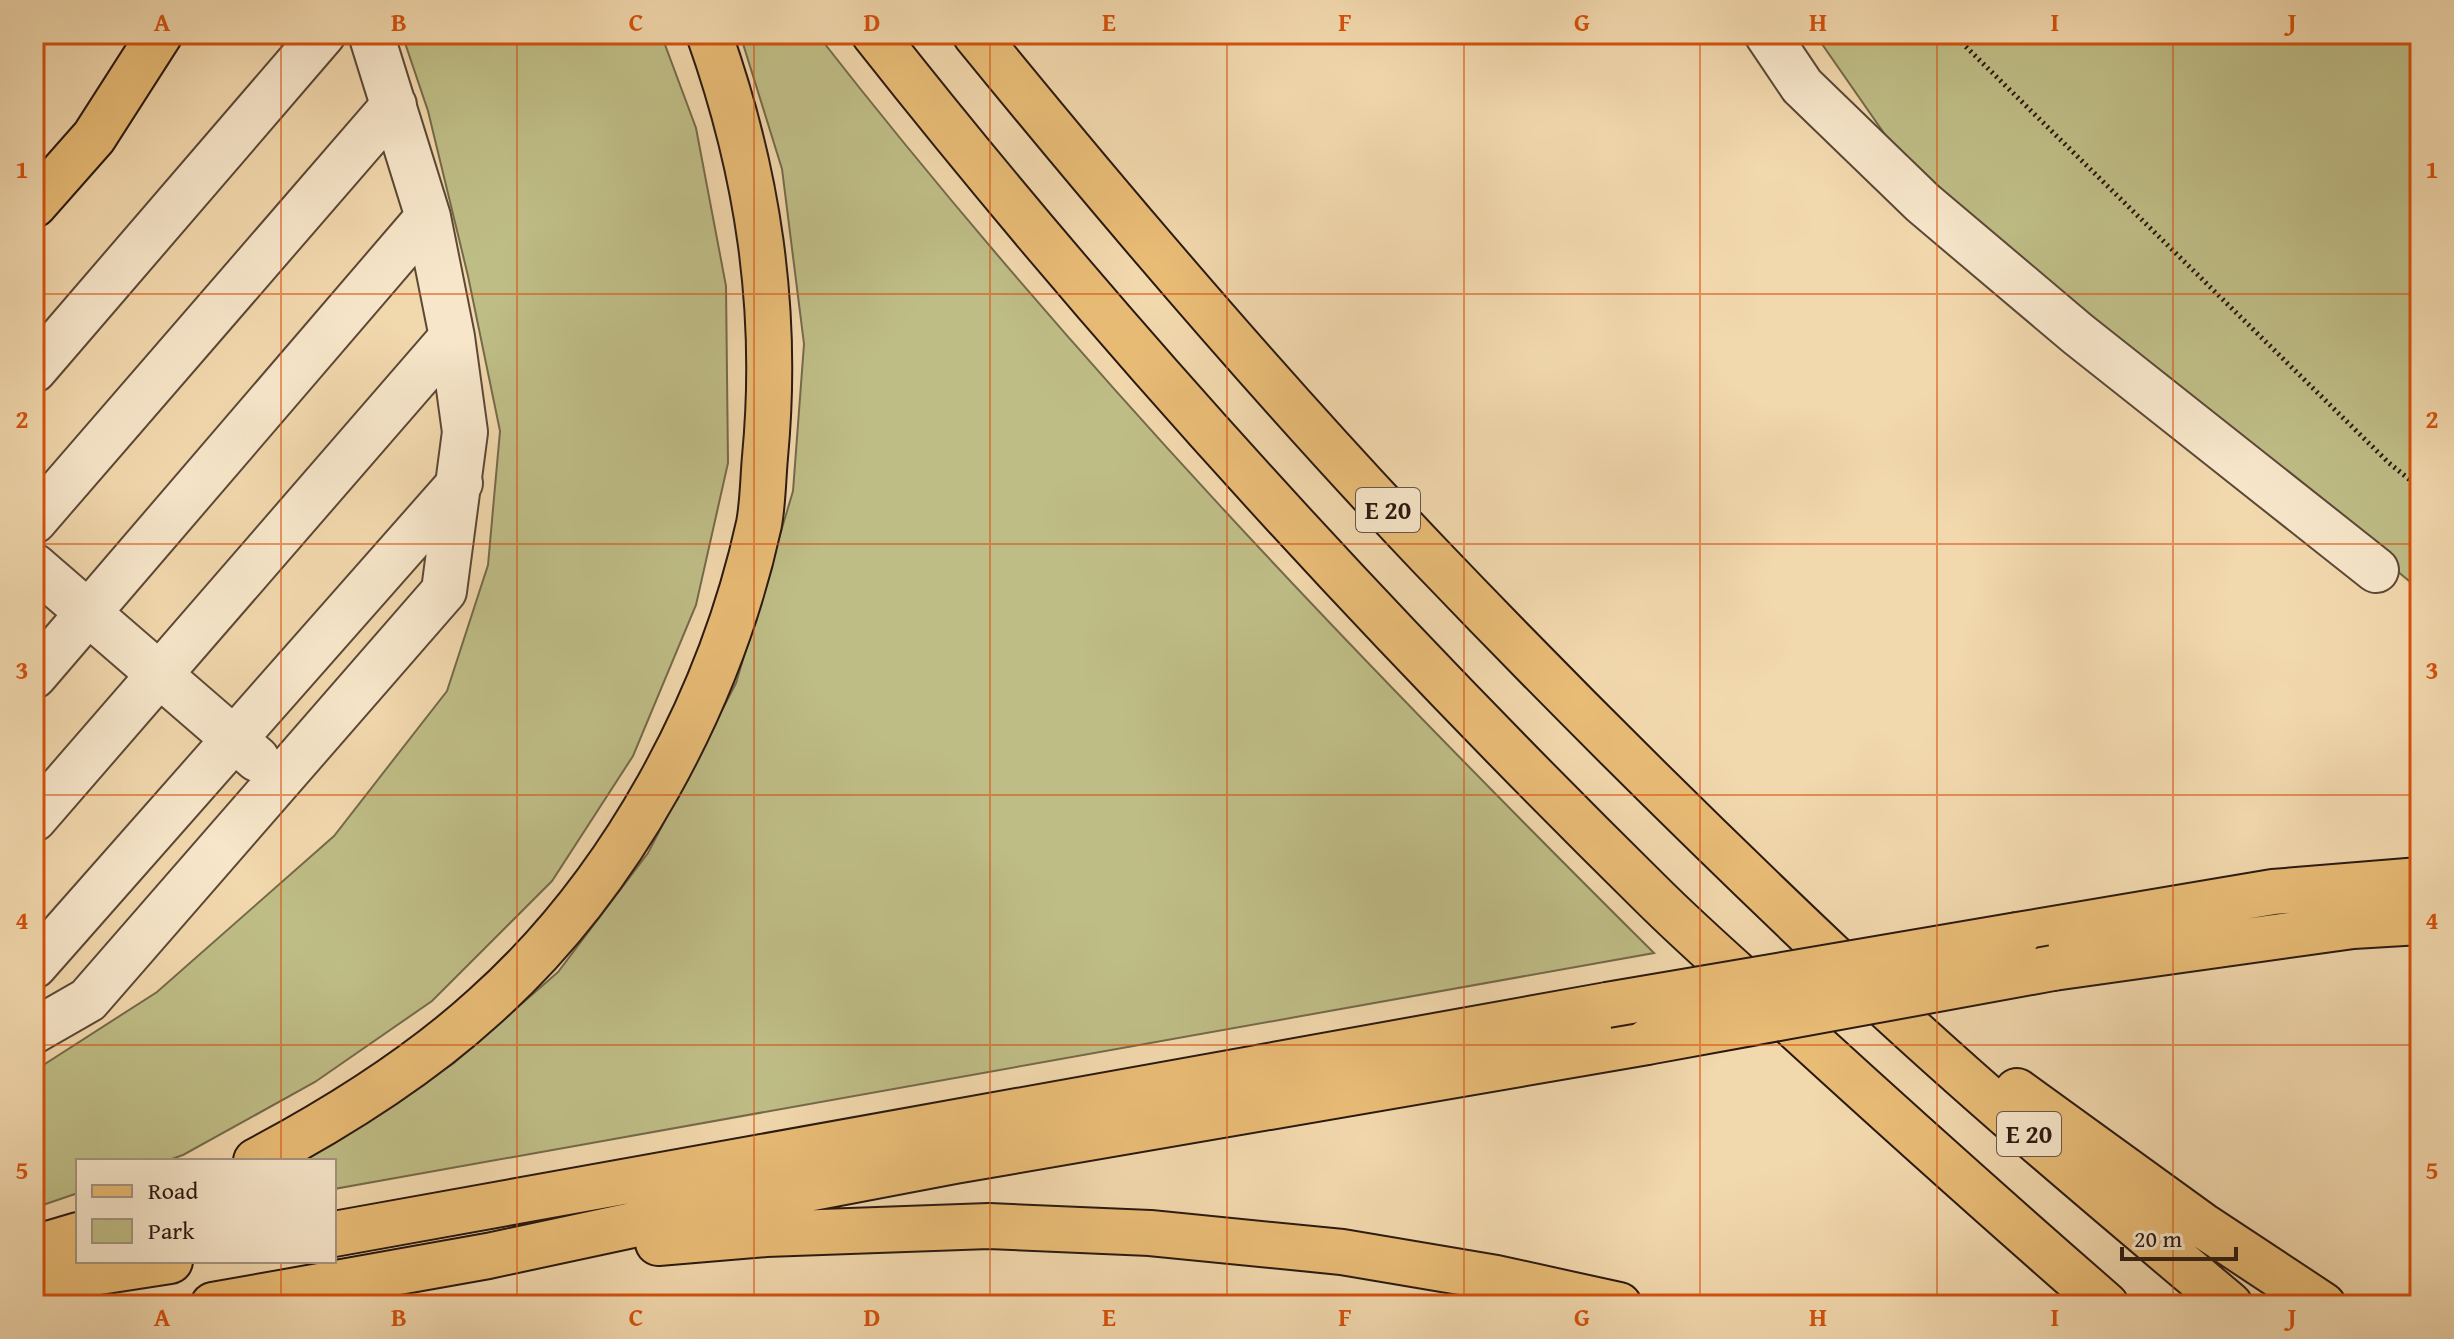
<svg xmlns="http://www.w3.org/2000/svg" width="2454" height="1339" viewBox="0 0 2454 1339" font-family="'Gentium Book Plus',serif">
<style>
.green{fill:#bfbd86;stroke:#746a4b;stroke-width:2}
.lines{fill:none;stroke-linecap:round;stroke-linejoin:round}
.minor-casing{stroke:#5c4837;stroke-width:48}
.major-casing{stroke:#2a1810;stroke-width:48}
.highway-casing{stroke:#2a1810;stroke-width:48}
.path{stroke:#2a1810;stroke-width:5;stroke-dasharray:2 4;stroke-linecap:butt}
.minor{stroke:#f7e6ca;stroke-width:44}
.major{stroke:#e9bc76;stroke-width:44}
.highway{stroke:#e9bc76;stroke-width:44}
.highway-bridge-casing{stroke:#2a1810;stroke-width:48;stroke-linecap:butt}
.highway-bridge{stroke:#e9bc76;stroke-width:44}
.grid{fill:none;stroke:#d5520c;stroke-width:2;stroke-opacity:0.55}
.labels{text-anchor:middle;stroke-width:7;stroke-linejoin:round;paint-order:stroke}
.shield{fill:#f7e6ca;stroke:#685648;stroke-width:2}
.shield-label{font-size:26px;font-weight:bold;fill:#2a1810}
.neatline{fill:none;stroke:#d5520c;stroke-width:3}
.grid-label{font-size:26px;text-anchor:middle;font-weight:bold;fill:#d5520c}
</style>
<rect width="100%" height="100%" fill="#f2d8ad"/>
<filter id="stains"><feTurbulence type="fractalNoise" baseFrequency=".0025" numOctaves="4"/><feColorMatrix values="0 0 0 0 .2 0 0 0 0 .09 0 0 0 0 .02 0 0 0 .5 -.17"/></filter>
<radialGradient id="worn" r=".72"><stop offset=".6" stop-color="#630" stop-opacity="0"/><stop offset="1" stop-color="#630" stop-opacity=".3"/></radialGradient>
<path class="green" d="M 402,34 L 661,34 L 696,128 L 726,286 L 728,463 L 696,605 L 633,756 L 552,881 L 432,1001 L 315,1082 L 183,1155 L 166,1161 L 78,1161 L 78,1193 L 34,1208 L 34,1071 L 157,992 L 334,836 L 447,691 L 488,565 L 500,431 L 468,276 L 428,111 Z
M 740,34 L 817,34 C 1072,361 1360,661 1654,953 L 334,1189 L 334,1161 L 303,1161 L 454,1063 L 558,972 L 648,853 L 736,683 L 793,491 L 804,344 L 782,169 Z
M 1815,34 L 2420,34 L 2420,590 L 1902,159 Z"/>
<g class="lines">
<g class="minor-casing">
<path id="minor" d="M 1767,34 L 1802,86 L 1923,203 L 2078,334 L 2376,570
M 34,370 L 323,34
M 34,521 L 394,105
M 34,566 L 257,759
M 34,676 L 428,217
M 34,819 L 452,337
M 34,966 L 460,483
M 34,1031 L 88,1000 L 444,591 L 465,432 L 452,337 L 428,217 L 371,34"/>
</g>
<g class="major-casing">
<path id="major" d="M 34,205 L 94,137 L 160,34"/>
</g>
<g class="highway-casing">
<path id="highway" d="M 874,34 C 1113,337 1375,622 1650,893 C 1692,935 1737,974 1781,1014 C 1888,1112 1996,1209 2106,1305
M 975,34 C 1121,213 1271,389 1430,556 C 1560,692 1694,825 1831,955 C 1959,1077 2095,1191 2230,1305
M 2018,935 L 2273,892 L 2420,880
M 2053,968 L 2353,926 L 2420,922
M 2017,1091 L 2202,1225 L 2323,1305
M 256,1161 C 337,1118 416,1069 484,1007 C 621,885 720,702 759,524 C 763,502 763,479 765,457 C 779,310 758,172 709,34
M 334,1234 L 1607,1005
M 658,1243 L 766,1234 L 989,1226 L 1150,1233 L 1342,1252 L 1496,1278 L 1619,1305
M 34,1248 L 78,1235
M 34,1282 L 170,1261
M 213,1305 L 488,1256 L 749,1200 L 955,1161 L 1647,1042"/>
</g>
<path class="path" d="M 1953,34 L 2389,463 L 2420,488"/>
<use href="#minor" class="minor"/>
<use href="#major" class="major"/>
<use href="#highway" class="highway"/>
<g class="highway-bridge-casing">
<path id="highway-bridge" d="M 1607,1005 L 2018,935
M 1647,1042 L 2053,968"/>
</g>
<use href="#highway-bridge" class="highway-bridge"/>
</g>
<path class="grid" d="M 281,34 L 281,1161M 517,34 L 517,1305M 754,34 L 754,1305M 990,34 L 990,1305M 1227,34 L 1227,1305M 1464,34 L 1464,1305M 1700,34 L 1700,1305M 1937,34 L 1937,1305M 2173,34 L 2173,1305M 34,294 L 2420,294M 34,544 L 2420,544M 34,795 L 2420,795M 34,1045 L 2420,1045M 281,1261 L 281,1305"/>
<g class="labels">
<g class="shield">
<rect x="1356" y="488" width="64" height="44" rx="6"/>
<rect x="1997" y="1112" width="64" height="44" rx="6"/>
</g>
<g class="shield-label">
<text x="1388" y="519">E 20</text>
<text x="2029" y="1143">E 20</text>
</g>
</g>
<rect width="2454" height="1339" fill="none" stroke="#f2d8ad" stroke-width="88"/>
<rect x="76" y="1159" width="260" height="104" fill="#f7e6ca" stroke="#a59480" stroke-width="2"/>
<rect x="92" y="1185" width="40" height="12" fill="#e9bc76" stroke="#a59480" stroke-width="2"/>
<text x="148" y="1199" font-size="24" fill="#2a1810">Road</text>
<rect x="92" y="1219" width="40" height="24" fill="#bfbd86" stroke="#a59480" stroke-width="2"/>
<text x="148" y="1239" font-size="24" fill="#2a1810">Park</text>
<path d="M2122 1247v12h114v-12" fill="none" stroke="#2a1810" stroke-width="4"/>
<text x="2134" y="1247" font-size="24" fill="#2a1810" stroke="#f7e6ca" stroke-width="6" paint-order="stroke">20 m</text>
<rect x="44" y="44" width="2366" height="1251" class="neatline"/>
<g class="grid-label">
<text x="162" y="31">A</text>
<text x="399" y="31">B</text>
<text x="636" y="31">C</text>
<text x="872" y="31">D</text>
<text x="1109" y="31">E</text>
<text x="1345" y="31">F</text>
<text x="1582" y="31">G</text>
<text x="1818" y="31">H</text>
<text x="2055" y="31">I</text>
<text x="2292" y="31">J</text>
<text x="22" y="178">1</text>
<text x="2432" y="178">1</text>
<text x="22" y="428">2</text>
<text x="2432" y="428">2</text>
<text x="22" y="679">3</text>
<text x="2432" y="679">3</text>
<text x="22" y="929">4</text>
<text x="2432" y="929">4</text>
<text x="22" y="1179">5</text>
<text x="2432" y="1179">5</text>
<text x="162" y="1326">A</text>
<text x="399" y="1326">B</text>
<text x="636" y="1326">C</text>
<text x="872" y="1326">D</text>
<text x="1109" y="1326">E</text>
<text x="1345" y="1326">F</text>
<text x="1582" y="1326">G</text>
<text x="1818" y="1326">H</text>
<text x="2055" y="1326">I</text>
<text x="2292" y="1326">J</text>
</g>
<rect width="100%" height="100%" filter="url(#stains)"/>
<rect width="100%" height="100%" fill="url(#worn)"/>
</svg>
